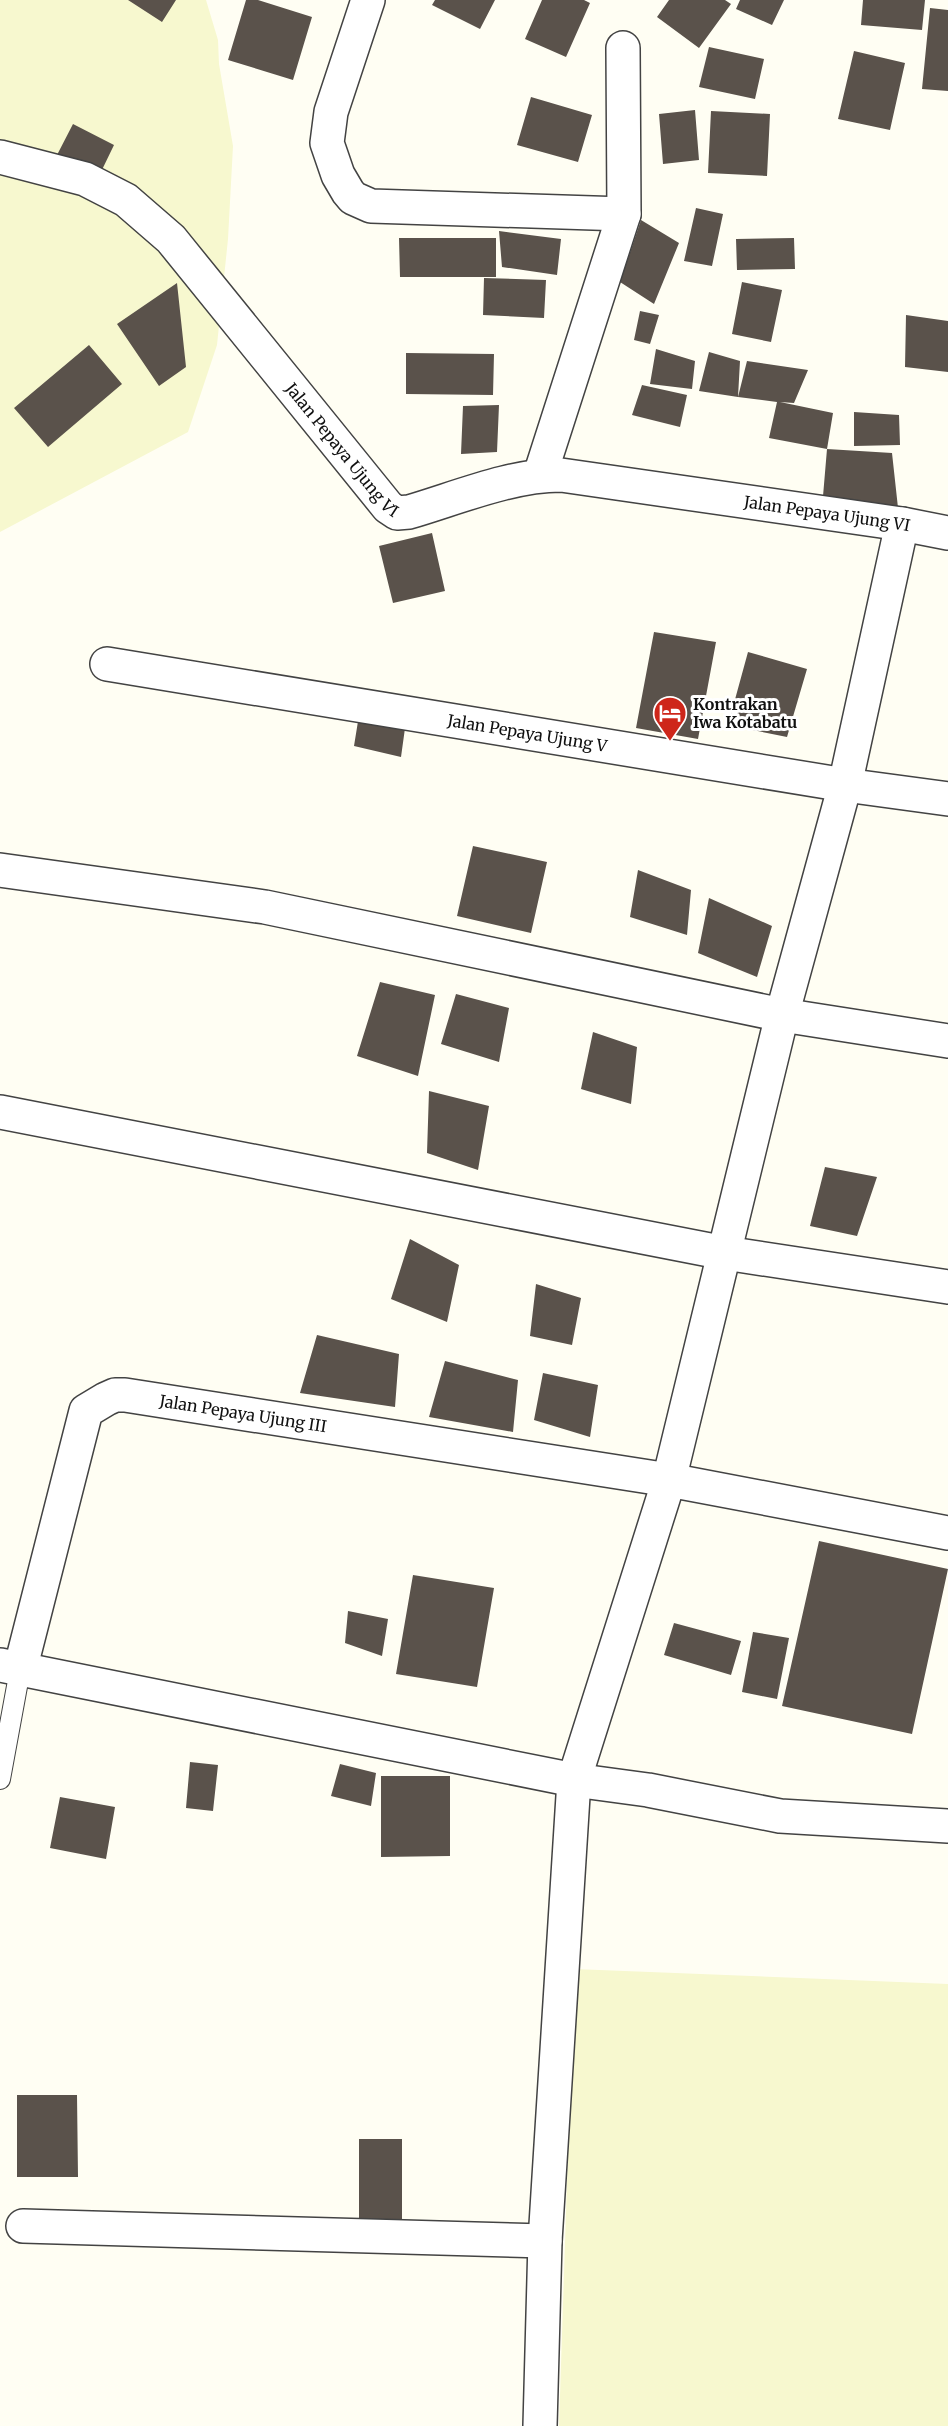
<svg xmlns="http://www.w3.org/2000/svg" width="948" height="2426" viewBox="0 0 948 2426" font-family="Merriweather,serif">
<style>
.farmland{fill:#f7f8cf}
.building{fill:#5a524b}
.lines{fill:none;stroke-linecap:round;stroke-linejoin:round}
.service-casing{stroke:#434343;stroke-width:22}
.minor-casing{stroke:#434343;stroke-width:36}
.service{stroke:#fff;stroke-width:20}
.minor{stroke:#fff;stroke-width:33}
.labels{text-anchor:middle;stroke-width:6;stroke-linejoin:round;paint-order:stroke}
.street-label{font-size:16px;fill:#101010;stroke:#fff}
.poi-label{font-size:16px;font-weight:bold;fill:#101010;stroke:#fff;text-anchor:start}
</style>
<rect width="100%" height="100%" fill="#fffef3"/>
<path class="farmland" d="M 0,0 L 206,0 L 218,40 L 219,64 L 233,146 L 228,239 L 217,345 L 188,432 L 0,532 Z
M 574,1969 L 948,1984 L 948,2426 L 559,2426 Z"/>
<path class="building" d="M 128,0 L 176,0 L 162,22 Z
M 246,0 L 258,0 L 312,17 L 293,80 L 228,60 Z
M 435,0 L 495,0 L 480,29 L 432,5 Z
M 542,0 L 584,0 L 590,3 L 566,57 L 525,39 Z
M 669,0 L 725,0 L 731,4 L 699,48 L 657,17 Z
M 740,0 L 784,0 L 772,25 L 736,9 Z
M 863,0 L 925,0 L 922,30 L 861,25 Z
M 930,8 L 948,10 L 948,91 L 922,89 Z
M 709,47 L 764,59 L 755,99 L 699,87 Z
M 854,51 L 905,63 L 890,130 L 838,119 Z
M 531,97 L 592,115 L 578,162 L 517,145 Z
M 695,110 L 699,160 L 663,164 L 659,114 Z
M 711,111 L 770,114 L 767,176 L 708,173 Z
M 73,124 L 114,145 L 99,176 L 57,155 Z
M 696,208 L 723,214 L 712,266 L 684,261 Z
M 641,220 L 679,243 L 654,304 L 620,282 Z
M 499,231 L 561,239 L 557,275 L 502,267 Z
M 399,238 L 496,238 L 496,277 L 400,277 Z
M 794,238 L 795,269 L 737,270 L 736,239 Z
M 484,278 L 546,280 L 544,318 L 483,315 Z
M 742,282 L 782,290 L 771,342 L 732,334 Z
M 177,283 L 186,367 L 159,386 L 117,324 Z
M 640,311 L 659,315 L 650,344 L 634,340 Z
M 906,315 L 948,321 L 948,372 L 905,367 Z
M 89,345 L 122,384 L 48,447 L 14,408 Z
M 656,349 L 695,361 L 692,389 L 650,384 Z
M 709,352 L 740,361 L 738,397 L 747,361 L 808,370 L 794,403 L 780,402 L 833,413 L 827,449 L 769,438 L 777,402 L 738,397 L 699,391 Z
M 406,353 L 494,354 L 493,395 L 406,394 Z
M 642,385 L 687,395 L 680,427 L 632,415 Z
M 499,405 L 497,452 L 461,454 L 463,406 Z
M 854,412 L 899,415 L 900,445 L 854,446 Z
M 827,449 L 892,453 L 899,517 L 822,508 Z
M 432,533 L 445,591 L 393,603 L 379,546 Z
M 654,632 L 716,642 L 698,739 L 636,728 Z
M 748,652 L 807,669 L 787,737 L 728,725 Z
M 360,709 L 406,721 L 401,757 L 354,746 Z
M 473,846 L 547,862 L 531,933 L 457,916 Z
M 638,870 L 691,890 L 687,935 L 630,917 Z
M 709,898 L 772,926 L 757,977 L 698,953 Z
M 380,982 L 435,995 L 418,1076 L 357,1056 Z
M 456,994 L 509,1008 L 499,1062 L 441,1044 Z
M 593,1032 L 637,1047 L 631,1104 L 581,1089 Z
M 429,1091 L 489,1106 L 478,1170 L 427,1153 Z
M 825,1167 L 877,1177 L 857,1236 L 810,1226 Z
M 410,1239 L 459,1265 L 447,1322 L 391,1299 Z
M 536,1284 L 581,1298 L 572,1345 L 530,1336 Z
M 317,1335 L 399,1354 L 395,1407 L 300,1393 Z
M 445,1361 L 518,1380 L 513,1432 L 429,1417 Z
M 543,1373 L 598,1385 L 590,1437 L 534,1420 Z
M 819,1541 L 948,1569 L 912,1734 L 782,1706 Z
M 413,1575 L 494,1588 L 477,1687 L 396,1674 Z
M 348,1611 L 388,1619 L 382,1656 L 345,1643 Z
M 674,1623 L 741,1641 L 731,1675 L 664,1655 Z
M 753,1632 L 789,1638 L 777,1699 L 742,1692 Z
M 190,1762 L 218,1765 L 213,1811 L 186,1808 Z
M 340,1764 L 376,1773 L 371,1806 L 331,1796 Z
M 381,1776 L 450,1776 L 450,1856 L 381,1857 Z
M 60,1797 L 115,1807 L 106,1859 L 50,1848 Z
M 17,2095 L 77,2095 L 78,2177 L 17,2177 Z
M 359,2139 L 402,2139 L 402,2228 L 359,2227 Z"/>
<g class="lines">
<g class="service-casing">
<path id="service" d="M 0,1779 L 20,1670"/>
</g>
<g class="minor-casing">
<g id="minor">
<path d="M 368,0 L 331,112 L 327,143 L 338,175 L 348,192 L 353,198 L 371,206 L 624,214"/>
<path id="s1" d="M 0,157 L 85,179 L 126,200 L 171,239 L 388,507 L 397,513 L 409,512 C 457,498 511,475 561,475 L 902,524 L 948,533"/>
<path d="M 540,475 L 624,214 L 623,48"/>
<path id="s2" d="M 107,664 L 845,785 L 948,799"/>
<path d="M 0,870 L 265,907 L 782,1015 L 948,1041"/>
<path d="M 0,1112 L 725,1253 L 948,1287"/>
<path d="M 0,1665 L 574,1780 L 648,1790 L 780,1816 L 948,1826"/>
<path id="s3" d="M 20,1670 L 86,1411 L 106,1399 L 115,1395 L 125,1395 L 669,1480 L 948,1533"/>
<path d="M 23,2226 L 545,2241"/>
<path d="M 540,2426 L 545,2241 L 574,1780 L 669,1480 L 782,1015 L 845,785 L 902,524"/>
</g>
</g>
<use href="#service" class="service"/>
<use href="#minor" class="minor"/>
</g>
<defs>
<g id="hotel-pin" transform="scale(1.725)"><path d="M0 17L-7.5 6A9.5 9.5 0 1 1 7.5 6Z" fill="#ce261a" stroke="#fff"/><path d="M-6-4.5h1.5V1H6V5H4.5V3h-9V5H-6ZM-4 0a1.8 1.8 0 1 1 3.6 0ZM.5 0V-2.5h3Q6-2.5 6 0Z" fill="#fff"/></g>
</defs>
<g fill-rule="evenodd">
<use href="#hotel-pin" x="670" y="713"/>
</g>
<g class="labels">
<g class="street-label">
<text dy="6" stroke="none"><textPath href="#s1" startOffset="465">Jalan Pepaya Ujung VI</textPath></text>
<text dy="6" stroke="none"><textPath href="#s1" startOffset="987">Jalan Pepaya Ujung VI</textPath></text>
<text dy="6" stroke="none"><textPath href="#s2" startOffset="426">Jalan Pepaya Ujung V</textPath></text>
<text dy="6" stroke="none"><textPath href="#s3" startOffset="430">Jalan Pepaya Ujung III</textPath></text>
</g>
<g class="poi-label">
<text x="693" y="710">Kontrakan<tspan x="693" dy="18">Iwa Kotabatu</tspan></text>
</g>
</g>
</svg>
